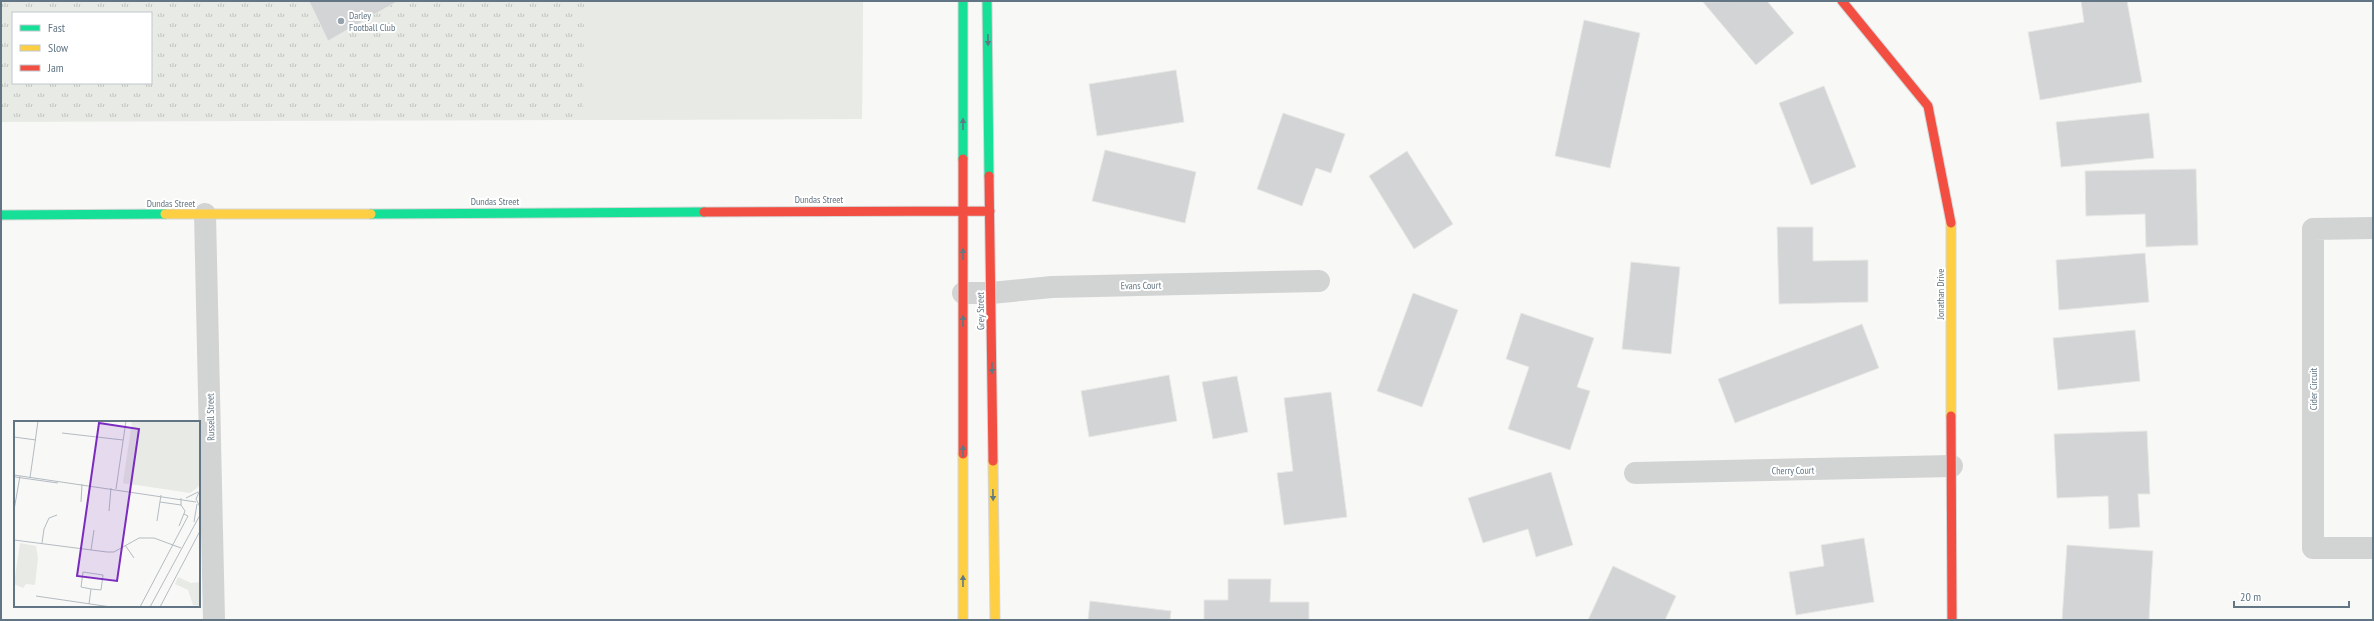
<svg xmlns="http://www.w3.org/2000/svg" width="2374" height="621" viewBox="0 0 2374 621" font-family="'PT Sans Narrow',sans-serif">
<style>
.grass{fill:url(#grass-tufts);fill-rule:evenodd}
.garden{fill:#e8ebe5}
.building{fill:#d3d4d5;stroke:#e8e8e6}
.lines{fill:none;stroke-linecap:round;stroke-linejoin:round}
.fast-casing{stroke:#d5d6d6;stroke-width:11}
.slow-casing{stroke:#d5d6d6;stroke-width:11}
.jam-casing{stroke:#d5d6d6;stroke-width:11}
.street{stroke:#d2d3d3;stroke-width:22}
.fast{stroke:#16e098;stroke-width:9}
.slow{stroke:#ffcf43;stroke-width:9}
.jam{stroke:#f24e42;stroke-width:9}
.oneway{fill:#5d7a85}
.poi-dot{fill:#96a3ac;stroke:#fff;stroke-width:1.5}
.labels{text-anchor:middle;stroke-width:4;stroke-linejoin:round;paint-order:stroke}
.poi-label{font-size:10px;fill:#617584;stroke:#fff;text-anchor:start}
.street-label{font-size:10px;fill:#617584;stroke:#fff}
.inset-road{fill:none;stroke:#b3bcc2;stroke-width:1}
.view{fill:#7b2cbf;fill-opacity:0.15;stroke:#7b2cbf;stroke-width:2}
.inset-edge{fill:none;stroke:#617584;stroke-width:2}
</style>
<defs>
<pattern id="grass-tufts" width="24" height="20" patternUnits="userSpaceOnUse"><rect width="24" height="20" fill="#e8ebe5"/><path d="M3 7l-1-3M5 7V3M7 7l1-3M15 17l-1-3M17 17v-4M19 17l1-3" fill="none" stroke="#bfc3bf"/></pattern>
</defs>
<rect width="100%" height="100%" fill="#f8f8f7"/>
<path class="grass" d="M 1,1 L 863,1 L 862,119 L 1,122 ZM 13,13 L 151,13 L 151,83 L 13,83 Z"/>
<path class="garden" d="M 584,1 L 863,1 L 862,119 L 583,120 Z"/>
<path class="building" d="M 309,1 L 398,1 L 328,41 Z
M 1767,1 L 1794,33 L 1756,65 L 1703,2 Z
M 2081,1 L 2127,1 L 2142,82 L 2040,100 L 2028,32 L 2084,22 Z
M 1584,20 L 1640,33 L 1610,168 L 1555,156 Z
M 1176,70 L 1184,122 L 1097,136 L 1089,84 Z
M 1824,86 L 1856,167 L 1811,185 L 1779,103 Z
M 1283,113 L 1345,134 L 1331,173 L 1316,168 L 1302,206 L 1257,189 Z
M 2149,113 L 2154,158 L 2061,167 L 2056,122 Z
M 1105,150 L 1196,172 L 1185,223 L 1092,201 Z
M 1407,151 L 1453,224 L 1414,249 L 1369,176 Z
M 2196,169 L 2198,245 L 2146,247 L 2145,214 L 2086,216 L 2085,171 Z
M 1777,227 L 1813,227 L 1813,261 L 1868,260 L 1868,302 L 1779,304 Z
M 2145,253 L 2149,302 L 2059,310 L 2056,260 Z
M 1631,262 L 1680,267 L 1671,354 L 1622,349 Z
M 1413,293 L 1458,310 L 1422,407 L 1377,391 Z
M 1521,313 L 1594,338 L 1577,387 L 1590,391 L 1570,450 L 1508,429 L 1529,367 L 1506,359 Z
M 1862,324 L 1879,368 L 1735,423 L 1718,379 Z
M 2135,330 L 2140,381 L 2058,390 L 2053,338 Z
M 1169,375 L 1177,421 L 1089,437 L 1081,391 Z
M 1237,376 L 1248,432 L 1213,439 L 1202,382 Z
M 1331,392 L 1347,517 L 1284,525 L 1277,473 L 1293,471 L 1284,398 Z
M 2147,431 L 2150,494 L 2138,494 L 2140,527 L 2109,529 L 2108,496 L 2057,498 L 2054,434 Z
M 1551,472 L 1573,545 L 1536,557 L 1528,529 L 1483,543 L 1468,498 Z
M 1864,538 L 1874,602 L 1796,615 L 1789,572 L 1824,566 L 1821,545 Z
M 2067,545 L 2153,551 L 2149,620 L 2062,620 Z
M 1613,566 L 1676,596 L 1665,620 L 1588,620 Z
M 1228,579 L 1271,579 L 1270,602 L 1309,602 L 1309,620 L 1204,620 L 1204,600 L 1228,600 Z
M 1090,601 L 1171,611 L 1170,620 L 1088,620 Z"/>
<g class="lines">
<g class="fast-casing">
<path id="fast" d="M 963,1 L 963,159
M 987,1 L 989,176
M 371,214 L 704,212
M 1,215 L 165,214"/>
</g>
<g class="slow-casing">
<path id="slow" d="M 165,214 L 371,214
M 1951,223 L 1951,416
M 963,454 L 963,620
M 993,461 L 995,620"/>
</g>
<g class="jam-casing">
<path id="jam" d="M 1842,1 L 1928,106 L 1951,223
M 963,159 L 963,454
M 989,176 L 993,461
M 704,212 L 990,211
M 1951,416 L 1952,620"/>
</g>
<path class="street" d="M 205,214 L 214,620
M 2373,228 L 2313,229 L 2313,548 L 2373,548
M 963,293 L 991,293 L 1052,287 L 1319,281
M 1635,473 L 1952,466"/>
<use href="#fast" class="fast"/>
<use href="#slow" class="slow"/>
<use href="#jam" class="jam"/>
</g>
<defs><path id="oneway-solid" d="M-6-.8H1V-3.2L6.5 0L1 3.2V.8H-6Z"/></defs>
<g class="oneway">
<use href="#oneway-solid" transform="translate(988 40) rotate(89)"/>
<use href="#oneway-solid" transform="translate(963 124) rotate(-90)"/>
<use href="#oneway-solid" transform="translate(963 254) rotate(-90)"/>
<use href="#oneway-solid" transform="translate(963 321) rotate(-90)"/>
<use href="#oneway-solid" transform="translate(992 368) rotate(89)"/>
<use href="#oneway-solid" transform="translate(963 451) rotate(-90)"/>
<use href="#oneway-solid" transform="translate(993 495) rotate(89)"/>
<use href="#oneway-solid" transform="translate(963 581) rotate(-90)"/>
</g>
<circle class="poi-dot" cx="341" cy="21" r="4"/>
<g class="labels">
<g class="poi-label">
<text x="349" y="19">Darley<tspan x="349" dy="12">Football Club</tspan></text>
</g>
<g class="street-label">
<text x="819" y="203">Dundas Street</text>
<text x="495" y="205">Dundas Street</text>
<text x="171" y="207">Dundas Street</text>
<text transform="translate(1141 285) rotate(-1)" y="4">Evans Court</text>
<text transform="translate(1940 294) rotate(-90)" y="4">Jonathan Drive</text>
<text transform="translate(980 311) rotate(-91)" y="4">Grey Street</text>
<text transform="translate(2313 389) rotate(-90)" y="4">Cider Circuit</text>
<text transform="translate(210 417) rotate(-91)" y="4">Russell Street</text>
<text transform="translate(1793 470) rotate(-1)" y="4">Cherry Court</text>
</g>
</g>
<g transform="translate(14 421)">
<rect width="186" height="186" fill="#f8f8f7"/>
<path d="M 118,0 L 186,0 L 186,63 L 183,67 L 176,72 L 109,62 ZM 6,122 L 22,125 L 24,137 L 21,164 L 12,163 L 9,167 L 0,163 ZM 164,156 L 177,162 L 186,161 L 186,185 L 179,184 L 174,169 L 161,163 Z" fill="#e8ebe5"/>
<path d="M 137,0 L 179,0 L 184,12 L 185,27 L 174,44 L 155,51 L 137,42 L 129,19 ZM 112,44 L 122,48 L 121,64 L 109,62 ZM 126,50 L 140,54 L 139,63 L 124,62 Z" fill="#e8ebe5"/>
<path class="inset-road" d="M 48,12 L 109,19M 0,16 L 22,19M 0,54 L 182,81M 1,56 L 44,62M 16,57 L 24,0M 102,68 L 112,0M 186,69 L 182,78 L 186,86M 172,77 L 184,71M 67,81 L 68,63M 146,81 L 167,84 L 167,77M 0,89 L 6,55M 95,90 L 97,67M 143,100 L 147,74M 180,101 L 183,83M 165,105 L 171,90 L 167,84M 0,119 L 93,131 L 100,131 L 125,117 L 140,117 L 167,127M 28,122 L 30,108 L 35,97 L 43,94M 111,124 L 120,137M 77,129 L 80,109M 22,175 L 97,186M 75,183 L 77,168 L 87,169 L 89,154 L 69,151 L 67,166 L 77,168M 126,186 L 174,95 L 170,93M 136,186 L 186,94M 146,186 L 186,110"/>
<path class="view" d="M 85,2 L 125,8 L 103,160 L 63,155 Z"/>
<rect width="186" height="186" class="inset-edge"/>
</g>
<rect width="2374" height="621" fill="none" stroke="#617584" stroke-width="4"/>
<rect x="12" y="12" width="140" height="72" fill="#ffffff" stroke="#c0c8ce"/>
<rect x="20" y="25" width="20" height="6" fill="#16e098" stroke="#c0c8ce"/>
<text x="48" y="32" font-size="12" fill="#617584">Fast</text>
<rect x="20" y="45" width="20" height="6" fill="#ffcf43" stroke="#c0c8ce"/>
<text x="48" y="52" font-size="12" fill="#617584">Slow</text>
<rect x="20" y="65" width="20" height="6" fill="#f24e42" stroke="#c0c8ce"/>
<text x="48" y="72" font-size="12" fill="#617584">Jam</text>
<path d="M2234 601v6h115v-6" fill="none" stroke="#617584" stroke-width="2"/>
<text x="2240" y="601" font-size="12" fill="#617584" stroke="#ffffff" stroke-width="3" paint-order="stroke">20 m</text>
</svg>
